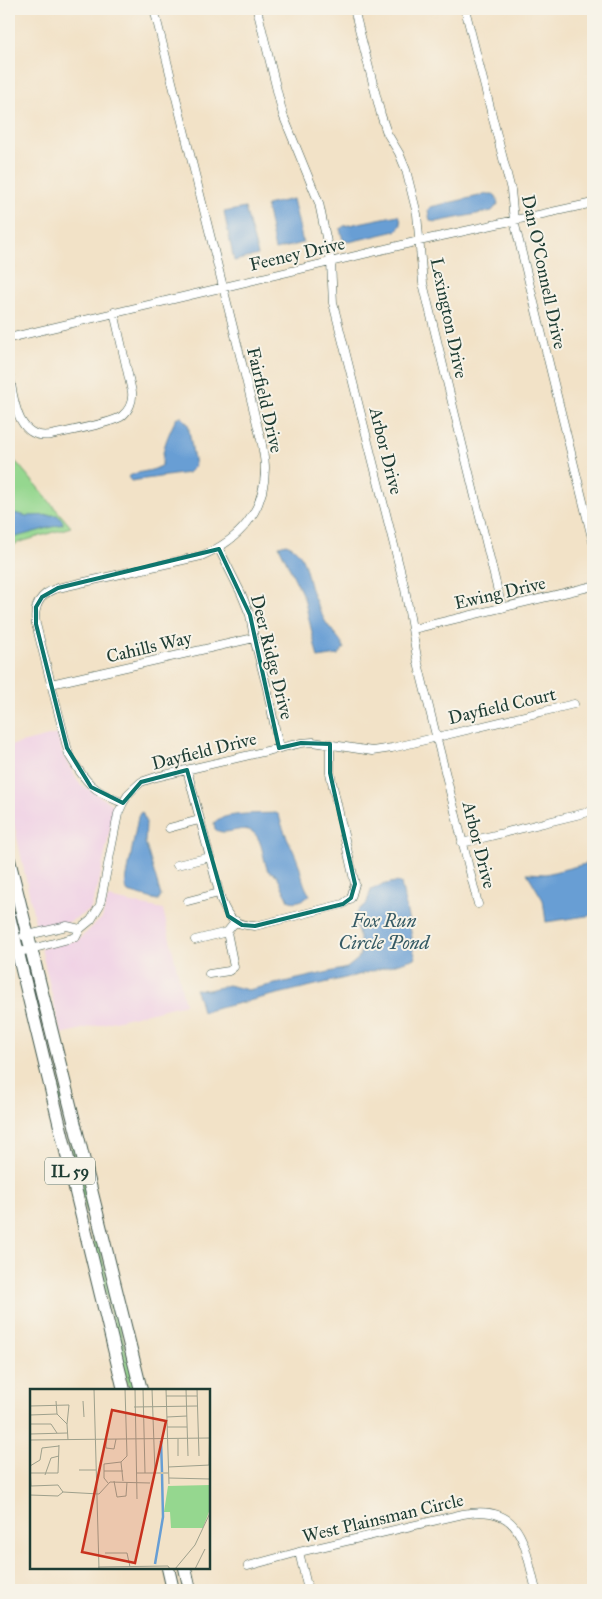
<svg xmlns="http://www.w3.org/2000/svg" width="602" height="1599" viewBox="0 0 602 1599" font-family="'IM FELL Great Primer',serif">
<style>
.built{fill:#f0d0e5}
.green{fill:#95d78f;stroke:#5a8a62}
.water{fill:#679ed4;stroke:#436e84}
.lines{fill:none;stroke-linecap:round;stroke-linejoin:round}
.minor-casing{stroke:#3f564a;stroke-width:9}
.primary-casing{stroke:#3f564a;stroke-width:14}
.minor{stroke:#fff;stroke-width:8}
.primary{stroke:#fff;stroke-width:12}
.marked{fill:none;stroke:#0f766e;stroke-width:4;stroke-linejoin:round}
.labels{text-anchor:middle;stroke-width:4;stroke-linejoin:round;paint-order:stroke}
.shield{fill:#f7f3e8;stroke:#60746a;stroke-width:1}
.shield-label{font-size:16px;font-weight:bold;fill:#1f3d34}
.street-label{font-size:18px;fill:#1f3d34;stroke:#f7f3e8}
.water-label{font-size:19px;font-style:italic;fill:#355a64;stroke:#f7f3e8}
.inset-river{fill:none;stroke:#679ed4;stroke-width:2.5}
.inset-road{fill:none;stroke:#9ea08c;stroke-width:1}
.view{fill:#c8321e;fill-opacity:0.15;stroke:#c8321e;stroke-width:2.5}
.inset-edge{fill:none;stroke:#1f3d34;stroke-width:2.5}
</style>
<rect width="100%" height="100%" fill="#f7f3e8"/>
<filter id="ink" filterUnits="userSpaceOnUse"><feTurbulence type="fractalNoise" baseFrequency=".02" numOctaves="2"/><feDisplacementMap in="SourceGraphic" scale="10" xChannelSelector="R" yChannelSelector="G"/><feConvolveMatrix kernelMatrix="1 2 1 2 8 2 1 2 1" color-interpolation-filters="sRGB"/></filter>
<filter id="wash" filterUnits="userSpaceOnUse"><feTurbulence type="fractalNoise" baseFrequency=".0096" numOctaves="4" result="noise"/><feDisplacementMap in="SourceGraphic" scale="20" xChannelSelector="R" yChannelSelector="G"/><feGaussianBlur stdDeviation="1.12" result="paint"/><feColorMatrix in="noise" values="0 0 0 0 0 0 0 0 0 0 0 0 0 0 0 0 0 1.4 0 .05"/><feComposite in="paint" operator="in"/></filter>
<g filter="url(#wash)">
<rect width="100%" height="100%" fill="#f2e2c7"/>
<path class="built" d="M 57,734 L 64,757 L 79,783 L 115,806 L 98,887 L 90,910 L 69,922 L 37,931 L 9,800 L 9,746 Z
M 108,898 L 163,909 L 185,1004 L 61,1034 L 41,948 L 78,940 L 102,918 Z"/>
<path class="green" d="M 9,456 L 18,464 L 71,527 L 17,543 L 9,550 Z
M 45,1039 L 59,1085 L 136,1390 L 129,1390 Z"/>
<path class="water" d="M 488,194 L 493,194 L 496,196 L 498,204 L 492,211 L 436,222 L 430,221 L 428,210 L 430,207 Z
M 293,199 L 303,243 L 275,250 L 266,205 Z
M 245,208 L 258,255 L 234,261 L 224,212 Z
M 398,215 L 400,217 L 401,225 L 396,231 L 349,242 L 343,240 L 340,229 L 344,226 Z
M 177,417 L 182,417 L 188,424 L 195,466 L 188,473 L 131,481 L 128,477 C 138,470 152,473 162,465 C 162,447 169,433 177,417 Z
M 9,512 L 27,516 L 57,515 L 62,520 L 63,524 L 12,538 L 9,543 Z
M 286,544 C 307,551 305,574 312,592 C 315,601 319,609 323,617 C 329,630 338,634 344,648 L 338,655 L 318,658 L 304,598 L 279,546 Z
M 142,812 L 146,822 L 145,842 L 161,896 L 159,900 L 157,900 L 128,892 L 125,887 L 138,817 L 140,813 Z
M 276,813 L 279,815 C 283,833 293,847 299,865 C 302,875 303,886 310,895 C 305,900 295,904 288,900 L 277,875 L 268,871 C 263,860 263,841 254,833 C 243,823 225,838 215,829 L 214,823 C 221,812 263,814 276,813 Z
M 593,862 L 593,915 L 546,922 L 543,900 L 527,873 L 546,874 Z
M 395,882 L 401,883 L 412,937 L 411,943 L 416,958 L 362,974 L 202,1012 L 199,999 L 195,989 L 209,990 L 228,985 L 248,990 L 347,968 L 358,959 L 362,949 L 355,920 L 358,910 L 366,905 L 371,890 L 381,885 Z"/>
</g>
<g filter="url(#ink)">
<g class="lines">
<g class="minor-casing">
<path id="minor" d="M 257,9 L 283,115 L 319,203 L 331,262 L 333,303 L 405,589 L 418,663 L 478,904
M 354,9 L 381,115 L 387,133 L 399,153 L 406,170 L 417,214 L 423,283 L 502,608
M 465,9 L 511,190 L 514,221 L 593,542
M 9,338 L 419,241 L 593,203
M 9,373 C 14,398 16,441 51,435 C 64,432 114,423 122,416 C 129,410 133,401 132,392 L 114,312
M 219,549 L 241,593 L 250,615 L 254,638 L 267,688 L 279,748
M 413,629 L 593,586
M 51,684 L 254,638
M 187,770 L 221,900 C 229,919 233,925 255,926 L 343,904 L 351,898 L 355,884 L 330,773 L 330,744
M 123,803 C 93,791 86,783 69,755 L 36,624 C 33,606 40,593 58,588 L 201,556 C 240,540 265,511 265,468 C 265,460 263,452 262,444 L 154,9
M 169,828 L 199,820
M 462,843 L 593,811
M 177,865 L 210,857
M 188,901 L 219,893
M 24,936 L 67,926 L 80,929
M 195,940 L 227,932
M 9,955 L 76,937 L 80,929 L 91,920 L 100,905 L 118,814 L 123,803 L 129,793 L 141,782 L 156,777 L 301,743 L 313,742 L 372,751 L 392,748 L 574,704
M 209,974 L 229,971 L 234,967 L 227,932 L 236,921
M 299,1552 L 308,1590
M 248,1566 L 299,1552 L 463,1514 C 523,1503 524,1545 536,1590"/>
</g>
<g class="primary-casing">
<path id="primary" d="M 9,860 L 141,1390
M 9,916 L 124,1390
M 168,1568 L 173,1590
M 185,1568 L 190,1590"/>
</g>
<use href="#minor" class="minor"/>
<use href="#primary" class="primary"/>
</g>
</g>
<path class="marked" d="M 219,549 L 250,615 L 279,748 L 301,743 L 330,744 L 330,773 L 355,884 L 351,898 L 343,904 L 255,926 L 242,925 L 228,916 L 187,770 L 141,782 L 123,803 L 91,787 L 67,748 L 36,624 L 36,607 L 42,597 L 58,588 Z"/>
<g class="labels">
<rect class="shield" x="45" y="1157.5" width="50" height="27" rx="4"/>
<g class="shield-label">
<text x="70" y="1177">IL 59</text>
</g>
<g class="street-label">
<text transform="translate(297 254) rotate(-13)" y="6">Feeney Drive</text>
<text transform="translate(544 272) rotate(78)" y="6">Dan O'Connell Drive</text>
<text transform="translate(449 318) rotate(78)" y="6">Lexington Drive</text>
<text transform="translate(265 400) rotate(77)" y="6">Fairfield Drive</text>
<text transform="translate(386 451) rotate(76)" y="6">Arbor Drive</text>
<text transform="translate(500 593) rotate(-13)" y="6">Ewing Drive</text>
<text transform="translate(149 647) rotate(-13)" y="6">Cahills Way</text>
<text transform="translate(272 657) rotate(76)" y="6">Deer Ridge Drive</text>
<text transform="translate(502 706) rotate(-13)" y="6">Dayfield Court</text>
<text transform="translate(204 751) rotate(-14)" y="6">Dayfield Drive</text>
<text transform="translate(479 845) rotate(76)" y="6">Arbor Drive</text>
<text transform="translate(383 1518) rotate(-13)" y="6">West Plainsman Circle</text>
</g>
<g class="water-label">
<text x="384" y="927">Fox Run<tspan x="384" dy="22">Circle Pond</tspan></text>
</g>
</g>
<g transform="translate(30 1389)">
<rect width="180" height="180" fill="#f2e2c7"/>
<path d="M 180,96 L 180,120 L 173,139 L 141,139 L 140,123 L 134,123 L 138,97 Z" fill="#95d78f"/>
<path class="inset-river" d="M 131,52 L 132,83M 125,175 L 133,128 L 132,85"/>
<path class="inset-road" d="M 64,0 L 69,180M 105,0 L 107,110M 113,0 L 115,84M 122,0 L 125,84M 136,0 L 139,95M 156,0 L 158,67M 167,0 L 169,67M 136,7 L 167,7M 26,12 L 27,25 L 37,35 L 38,51M 53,12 L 54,28M 0,17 L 39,16 L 37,35M 104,18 L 167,17M 0,26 L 27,25M 137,28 L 157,27M 0,35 L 21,35 L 27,44M 137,38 L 157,38M 0,45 L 37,44M 148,50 L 148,67M 0,51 L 180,49M 76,51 L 76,59 L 84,60 L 86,50M 91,73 L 93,92M 179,76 L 180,22M 138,78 L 180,76M 49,81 L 66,81M 74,82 L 93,82M 0,84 L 28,84 L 29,56M 107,84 L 138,84M 15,86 L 21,69 L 29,67M 139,89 L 180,90M 84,92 L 87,108 L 96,107 L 97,93M 78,94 L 74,89 L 74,75 L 91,73 L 97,67 L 95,0M 1,97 L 0,77 L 10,71 L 12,59 L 29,57M 1,97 L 28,96 L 33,103M 33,103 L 69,105 L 80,93 L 120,94M 0,106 L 28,107 L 33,103M 75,164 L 97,164 L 100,178M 68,178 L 138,177 L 140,180M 145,180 L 165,156 L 180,124M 165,180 L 175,160"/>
<path class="view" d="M 82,21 L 136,32 L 105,174 L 52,163 Z"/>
<rect width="180" height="180" class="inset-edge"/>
</g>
<rect width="602" height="1599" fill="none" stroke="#f7f3e8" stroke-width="30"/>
</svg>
